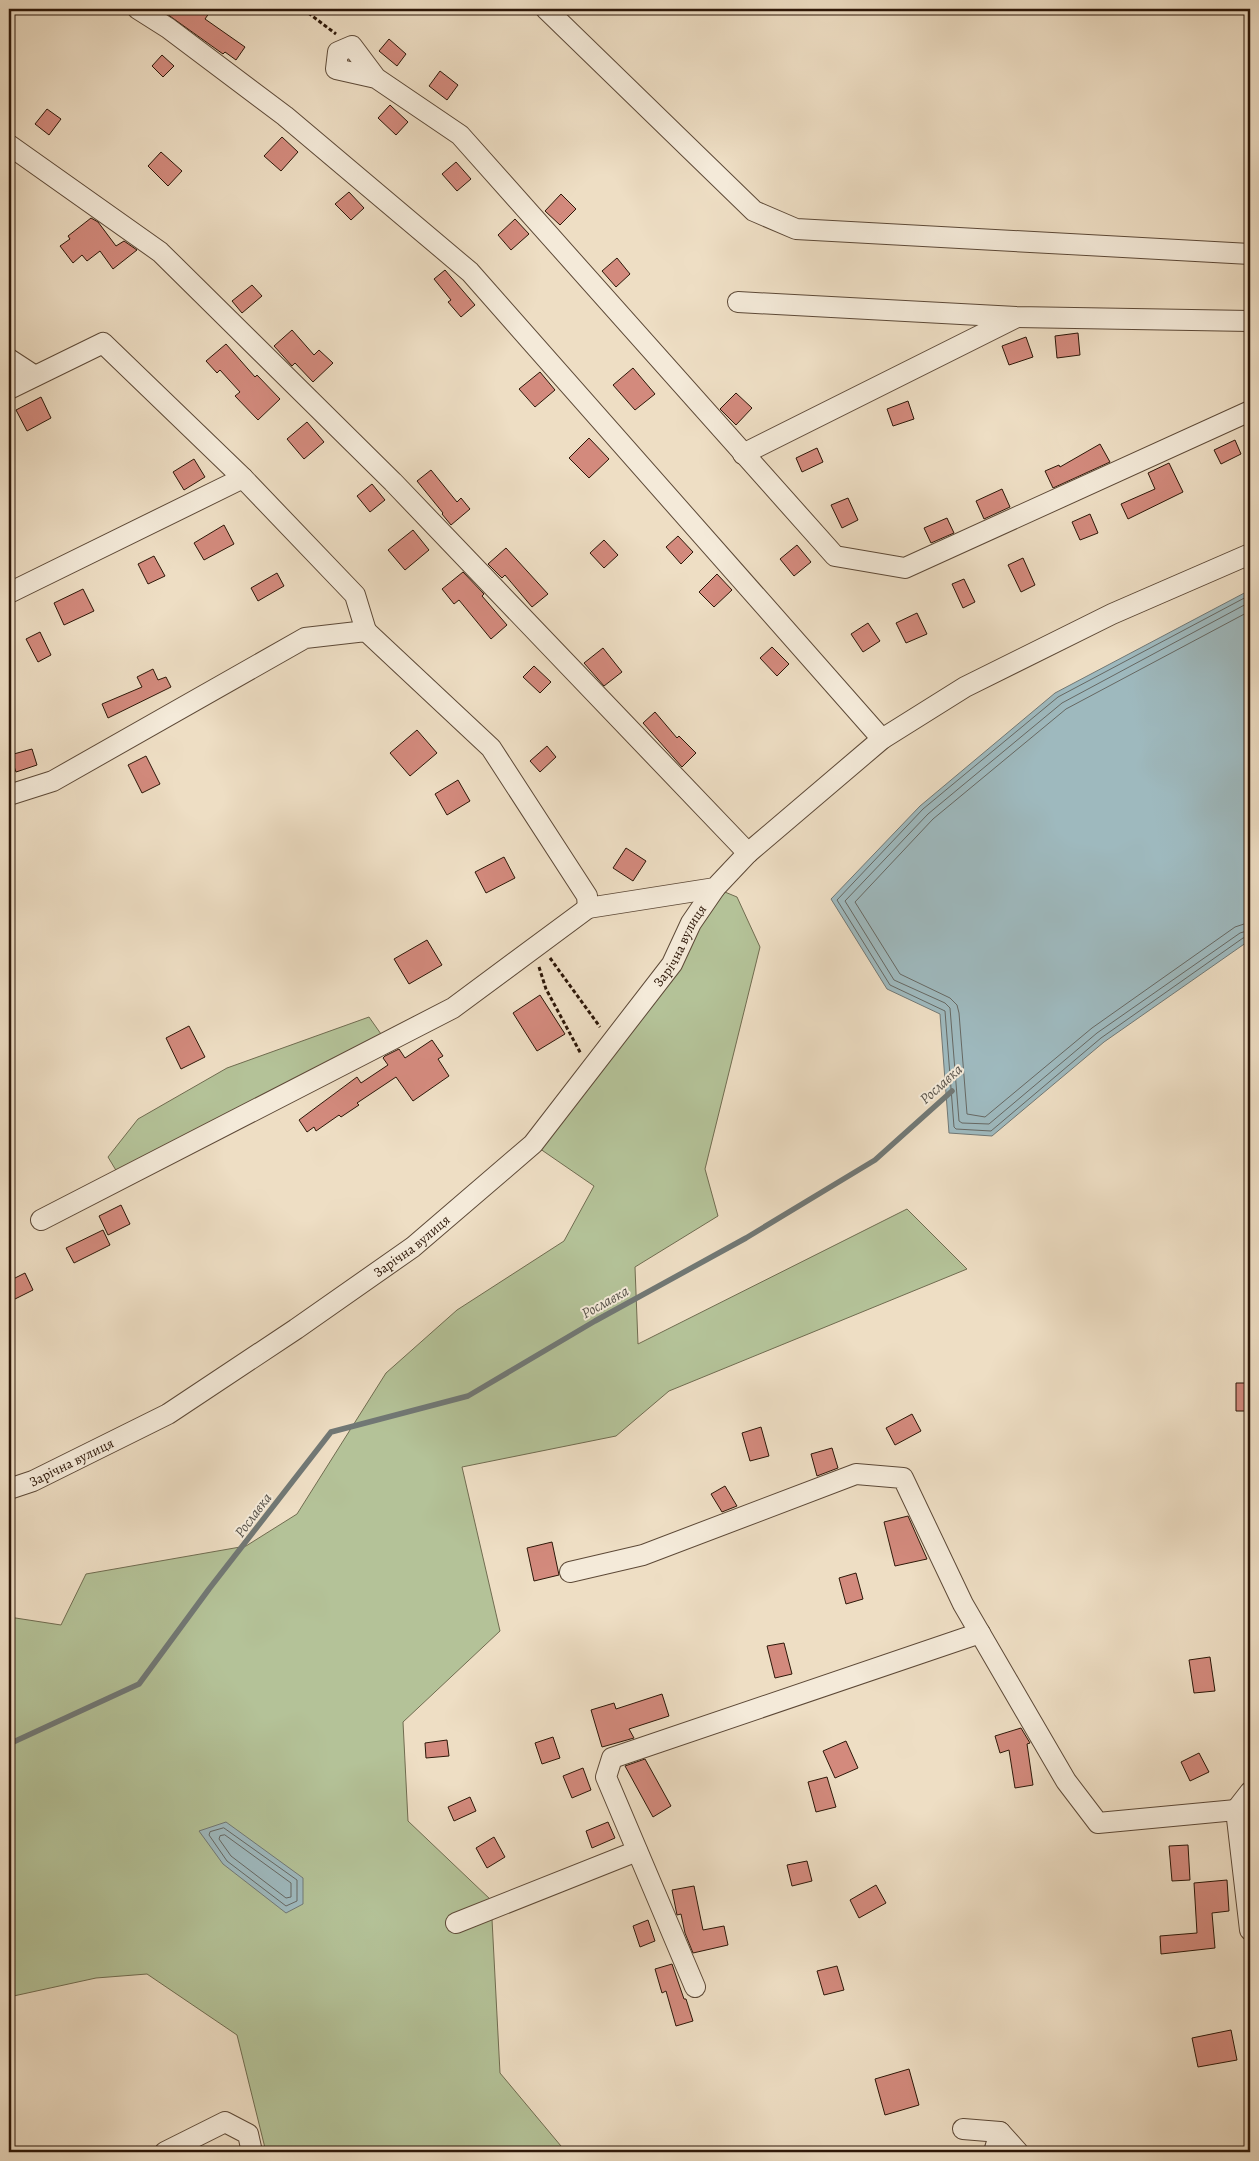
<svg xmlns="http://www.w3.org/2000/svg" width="1259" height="2161" viewBox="0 0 1259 2161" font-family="Alegreya,serif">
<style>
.green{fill:#b4c298;stroke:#706c50}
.water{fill:#9eb9be;stroke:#717875}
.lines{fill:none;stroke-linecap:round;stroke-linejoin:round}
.shore{stroke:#666863;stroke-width:1}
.stream{stroke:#717875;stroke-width:5.5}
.building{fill:#d38a7d;stroke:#2d1708}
.street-casing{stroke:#5d4937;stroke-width:22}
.path{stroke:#2d1708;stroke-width:3;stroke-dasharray:4 2.5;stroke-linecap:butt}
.street{stroke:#f4ead9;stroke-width:20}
.labels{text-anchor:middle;stroke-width:4;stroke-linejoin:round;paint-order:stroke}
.street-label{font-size:14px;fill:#2d1708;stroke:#f4ead9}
.water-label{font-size:15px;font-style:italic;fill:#555048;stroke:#f4ead9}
</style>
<rect width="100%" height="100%" fill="#eedec4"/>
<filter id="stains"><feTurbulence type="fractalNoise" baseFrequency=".004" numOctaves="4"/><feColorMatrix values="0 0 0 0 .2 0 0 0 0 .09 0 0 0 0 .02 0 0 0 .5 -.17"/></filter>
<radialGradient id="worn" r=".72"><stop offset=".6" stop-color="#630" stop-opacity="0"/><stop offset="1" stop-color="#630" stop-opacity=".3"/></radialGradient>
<path class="green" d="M 715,888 L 737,897 L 760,947 L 705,1169 L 718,1216 L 635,1267 L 638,1344 L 907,1209 L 967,1269 L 669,1391 L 616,1436 L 462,1467 L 500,1631 L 403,1722 L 408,1821 L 491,1900 L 500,2073 L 566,2152 L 266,2152 L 237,2035 L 147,1974 L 96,1978 L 9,1997 L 9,1617 L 61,1625 L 86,1574 L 246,1546 L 297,1514 L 386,1373 L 457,1310 L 564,1241 L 594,1186 L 533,1144 Z
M 369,1017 L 381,1034 L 117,1172 L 108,1157 L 138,1119 L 227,1068 Z"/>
<path class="water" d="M 1250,590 L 1250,940 L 1104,1042 L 992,1136 L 949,1133 L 940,1014 L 887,989 L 831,899 L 920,806 L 1055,693 Z
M 226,1822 L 303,1878 L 303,1904 L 286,1913 L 223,1864 L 199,1831 Z"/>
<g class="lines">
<path class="shore" d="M 1250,595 L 1058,697 L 923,809 L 837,900 L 890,985 L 945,1011 L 954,1127 L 956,1129 L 991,1131 L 1101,1038 L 1243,938 L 1250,936
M 1250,602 L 1062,703 L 928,814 L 845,901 L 894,980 L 945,1003 L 950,1008 L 959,1121 L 962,1123 L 989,1124 L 1097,1033 L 1240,933 L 1250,930
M 1250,611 L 1066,709 L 933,819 L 855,902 L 900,974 L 950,998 L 957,1005 L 959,1013 L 967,1114 L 985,1117 L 1092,1028 L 1235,927 L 1250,922
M 224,1828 L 297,1880 L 297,1901 L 286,1906 L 227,1861 L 209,1835 L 210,1832 Z
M 225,1835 L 291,1883 L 291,1897 L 286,1898 L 231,1856 L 219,1839 L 220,1836 Z"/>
<path class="stream" d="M 9,1744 L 139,1684 L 209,1589 L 331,1432 L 468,1396 L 595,1321 L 746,1238 L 875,1160 L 952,1091"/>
</g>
<path class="building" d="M 160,9 L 212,9 L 205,19 L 245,47 L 236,60 L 225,52 L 223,54 Z
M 389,39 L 406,54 L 397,66 L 379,51 Z
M 162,55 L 174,66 L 163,77 L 152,66 Z
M 440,71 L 458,85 L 447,100 L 429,86 Z
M 390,105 L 408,122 L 396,135 L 378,118 Z
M 47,109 L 61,119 L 49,135 L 35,124 Z
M 282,137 L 298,152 L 281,171 L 264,156 Z
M 161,152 L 182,171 L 168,186 L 148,166 Z
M 456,162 L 471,179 L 457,191 L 442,174 Z
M 349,192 L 364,208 L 351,220 L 335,204 Z
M 561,194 L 576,209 L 560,225 L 545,211 Z
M 91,218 L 98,222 L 116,246 L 124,241 L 137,250 L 113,269 L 100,251 L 87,261 L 82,255 L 73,263 L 60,246 L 70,239 L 68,236 Z
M 515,219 L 529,234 L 511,250 L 498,235 Z
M 617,258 L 630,274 L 616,287 L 602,271 Z
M 445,270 L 475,305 L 461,317 L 448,302 L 451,300 L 434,279 Z
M 252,285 L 262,296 L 242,313 L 232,301 Z
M 292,330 L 314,355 L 319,350 L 333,363 L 313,382 L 295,363 L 292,366 L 274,346 Z
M 1078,333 L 1080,355 L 1057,358 L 1055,336 Z
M 1026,337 L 1033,357 L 1009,365 L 1002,346 Z
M 226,344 L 255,377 L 257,375 L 280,399 L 258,420 L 235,396 L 240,392 L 220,370 L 217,373 L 206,361 Z
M 633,368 L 655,394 L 635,410 L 613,385 Z
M 540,372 L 555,390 L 535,407 L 519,389 Z
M 736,393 L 752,408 L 736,425 L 720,409 Z
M 41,397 L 51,418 L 27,431 L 16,410 Z
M 908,401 L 914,419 L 893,426 L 887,409 Z
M 307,422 L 324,442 L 304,459 L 287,439 Z
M 589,438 L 609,459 L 589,478 L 569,458 Z
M 1235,440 L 1241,454 L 1221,464 L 1214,450 Z
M 1100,444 L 1110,462 L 1053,488 L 1045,471 L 1059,465 L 1060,467 Z
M 817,448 L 823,462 L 802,472 L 796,458 Z
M 194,459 L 205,477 L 184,490 L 173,472 Z
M 1169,463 L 1183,492 L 1128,519 L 1121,504 L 1155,489 L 1148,473 Z
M 431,470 L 457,502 L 461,498 L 470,509 L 451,525 L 442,514 L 443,513 L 417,481 Z
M 372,484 L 385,500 L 370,512 L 357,496 Z
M 1002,489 L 1010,507 L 984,519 L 976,501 Z
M 848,498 L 858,520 L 842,528 L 831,505 Z
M 1090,514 L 1098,533 L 1080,540 L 1072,522 Z
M 947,518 L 954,533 L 931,543 L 924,528 Z
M 224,525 L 234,544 L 204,560 L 194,543 Z
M 413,530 L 429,550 L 405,570 L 388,550 Z
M 678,536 L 693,552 L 681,564 L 666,547 Z
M 604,540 L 618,555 L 604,568 L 590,553 Z
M 797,545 L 811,562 L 794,576 L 780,559 Z
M 506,548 L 548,594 L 532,607 L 505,575 L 502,578 L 488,564 Z
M 154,556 L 165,576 L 148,584 L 138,564 Z
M 1023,558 L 1035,585 L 1021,592 L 1008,565 Z
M 463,572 L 484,594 L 482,596 L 507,625 L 491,639 L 459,600 L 454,604 L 442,589 Z
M 277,573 L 284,586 L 258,601 L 251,588 Z
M 717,574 L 732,590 L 714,607 L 699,592 Z
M 964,579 L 975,602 L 963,608 L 952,584 Z
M 83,589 L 94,611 L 64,625 L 54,603 Z
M 917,613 L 927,634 L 906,643 L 896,623 Z
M 868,623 L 880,641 L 863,652 L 851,634 Z
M 40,632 L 51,655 L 38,662 L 26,639 Z
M 772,647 L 789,664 L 777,676 L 760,658 Z
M 603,648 L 622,672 L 604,686 L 584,663 Z
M 534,666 L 551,682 L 540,693 L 523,677 Z
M 153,669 L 158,680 L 166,677 L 171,687 L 108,718 L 102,704 L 142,687 L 137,677 Z
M 655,712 L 677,738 L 679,736 L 696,753 L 682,767 L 643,723 Z
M 417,730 L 437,753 L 410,776 L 390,753 Z
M 547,746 L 556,757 L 540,772 L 530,761 Z
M 32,749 L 37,765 L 16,772 L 10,755 Z
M 146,756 L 160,784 L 142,793 L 128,765 Z
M 458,780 L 470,801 L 447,815 L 435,794 Z
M 626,848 L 646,861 L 633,881 L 613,868 Z
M 504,857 L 515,878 L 486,893 L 475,872 Z
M 427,940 L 442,965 L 409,984 L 394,959 Z
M 540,995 L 565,1034 L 537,1051 L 513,1013 Z
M 189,1026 L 205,1057 L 181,1069 L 166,1038 Z
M 432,1040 L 443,1056 L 438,1059 L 449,1076 L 413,1101 L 396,1077 L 357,1103 L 359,1105 L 341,1117 L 339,1115 L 316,1131 L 314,1127 L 307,1132 L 299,1120 L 357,1077 L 361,1083 L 388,1065 L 383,1058 L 385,1056 L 399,1049 L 405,1058 Z
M 121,1205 L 130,1224 L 108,1235 L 99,1216 Z
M 103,1230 L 110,1245 L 74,1263 L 66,1248 Z
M 25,1273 L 33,1290 L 9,1302 L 9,1281 Z
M 1236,1383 L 1250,1383 L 1250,1411 L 1236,1411 Z
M 912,1414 L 921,1431 L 895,1445 L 886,1428 Z
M 761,1427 L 769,1456 L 750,1461 L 742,1433 Z
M 832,1448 L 838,1468 L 817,1476 L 811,1454 Z
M 725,1486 L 737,1506 L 722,1512 L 711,1494 Z
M 908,1516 L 927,1559 L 895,1566 L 884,1522 Z
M 552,1542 L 559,1575 L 534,1581 L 527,1548 Z
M 856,1573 L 863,1599 L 846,1604 L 839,1578 Z
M 784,1643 L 792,1674 L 775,1678 L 767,1646 Z
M 1210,1657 L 1215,1691 L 1194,1693 L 1189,1660 Z
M 662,1694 L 669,1716 L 629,1729 L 634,1738 L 602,1747 L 591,1710 L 614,1703 L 616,1709 Z
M 1021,1728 L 1030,1743 L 1027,1744 L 1033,1785 L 1015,1788 L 1009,1750 L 1000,1753 L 995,1736 Z
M 553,1737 L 560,1758 L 542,1764 L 535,1743 Z
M 447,1740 L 449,1756 L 426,1758 L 425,1743 Z
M 846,1741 L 858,1768 L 835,1778 L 823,1751 Z
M 1199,1753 L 1209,1772 L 1190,1781 L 1181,1762 Z
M 645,1759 L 671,1806 L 653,1817 L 625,1766 Z
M 583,1768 L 591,1790 L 572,1798 L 563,1776 Z
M 827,1777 L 836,1807 L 816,1812 L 808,1782 Z
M 470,1797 L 476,1811 L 454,1821 L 448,1807 Z
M 608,1822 L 615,1838 L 592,1848 L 586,1831 Z
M 494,1837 L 505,1857 L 487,1868 L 476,1848 Z
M 1188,1845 L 1190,1880 L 1172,1881 L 1169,1846 Z
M 807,1861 L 812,1881 L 792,1886 L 787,1865 Z
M 1227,1880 L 1229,1911 L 1212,1913 L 1215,1948 L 1161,1954 L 1160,1936 L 1197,1933 L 1194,1883 Z
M 876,1885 L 886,1903 L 859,1918 L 850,1900 Z
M 694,1886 L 703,1930 L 724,1926 L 728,1945 L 693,1953 L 685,1933 L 681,1914 L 677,1915 L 672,1890 Z
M 648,1920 L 655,1941 L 640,1947 L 633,1926 Z
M 672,1964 L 684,1999 L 686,1999 L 693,2021 L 676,2026 L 666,1991 L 662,1993 L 655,1969 Z
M 837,1966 L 844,1990 L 824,1995 L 817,1971 Z
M 1231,2030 L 1237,2060 L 1198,2067 L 1192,2038 Z
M 909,2069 L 919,2105 L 885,2115 L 875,2079 Z"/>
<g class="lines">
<g class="street-casing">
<g id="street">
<path d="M 138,9 L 168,28 L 285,116 L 470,272 L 882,739"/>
<path d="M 546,9 L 754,211 L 796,229 L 1250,254"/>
<path d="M 376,78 L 336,69 L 338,52 L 352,46 L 376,78 L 460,135 L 835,556 L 905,568 L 1250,411"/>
<path d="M 9,145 L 160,252 L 393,482 L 748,853"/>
<path d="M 738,302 L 1016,317 L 1250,321"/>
<path d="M 9,359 L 35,376"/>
<path d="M 9,389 L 103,343 L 243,478 L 355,595 L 366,631"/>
<path d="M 743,454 L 1015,318"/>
<path d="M 9,593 L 243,478"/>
<path d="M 9,795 L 53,781 L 305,638 L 366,631 L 491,748 L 587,896 L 588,908 L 715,888 L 748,853 L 882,739 L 965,687 L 1112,614 L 1250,554"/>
<path d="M 41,1220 L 453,1008 L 588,908"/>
<path id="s1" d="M 9,1489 L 33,1481 L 168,1414 L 296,1329 L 413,1247 L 533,1144 L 672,964 L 691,923 L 715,888"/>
<path d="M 570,1572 L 643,1555 L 856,1474 L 903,1478 L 963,1604 L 1066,1781 L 1098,1823 L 1236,1810"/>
<path d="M 1250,1792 L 1236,1810 L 1250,1930"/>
<path d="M 456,1923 L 637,1851"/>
<path d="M 695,1987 L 606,1777 L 612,1758 L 980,1633"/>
<path d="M 963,2129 L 1000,2132 L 1018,2152"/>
<path d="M 165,2152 L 225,2122 L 248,2134 L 252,2152"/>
<path d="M 994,2152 L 1000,2132"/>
</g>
</g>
<path class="path" d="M 303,9 L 336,34
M 550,958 L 600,1027
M 539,967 L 546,989 L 581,1054"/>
<use href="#street" class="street"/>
</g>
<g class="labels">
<g class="street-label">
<text dy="5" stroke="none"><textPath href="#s1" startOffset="878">Зарічна вулиця</textPath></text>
<text dy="5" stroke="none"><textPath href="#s1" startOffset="472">Зарічна вулиця</textPath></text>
<text dy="5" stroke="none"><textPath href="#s1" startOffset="68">Зарічна вулиця</textPath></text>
</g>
<g class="water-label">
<text transform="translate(941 1084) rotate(-42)" y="5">Рославка</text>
<text transform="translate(605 1302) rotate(-29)" y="5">Рославка</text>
<text transform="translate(253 1515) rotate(-53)" y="5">Рославка</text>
</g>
</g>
<rect width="1259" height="2161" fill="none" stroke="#eedec4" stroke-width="30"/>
<rect x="10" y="10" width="1239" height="2141" fill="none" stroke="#2d1708" stroke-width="2.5"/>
<rect x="15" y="15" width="1229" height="2131" fill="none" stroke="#2d1708"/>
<rect width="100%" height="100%" filter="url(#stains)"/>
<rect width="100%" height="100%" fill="url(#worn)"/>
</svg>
